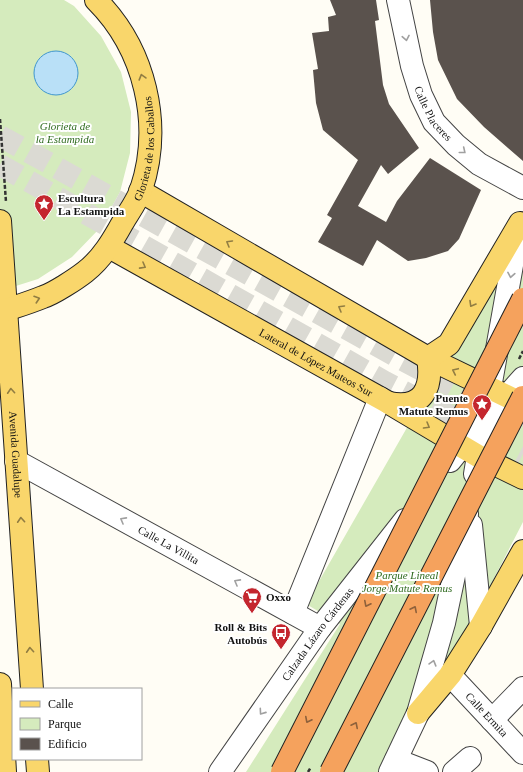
<svg xmlns="http://www.w3.org/2000/svg" width="523" height="772" viewBox="0 0 523 772" font-family="'Times New Roman',serif">
<style>
.green{fill:#d5ebbd}
.water{fill:#b9e0f7;stroke:#3f96cf}
.building{fill:#5a524d}
.lines{fill:none;stroke-linecap:round;stroke-linejoin:round}
.major-tunnel{stroke:#dbdad3;stroke-width:22;stroke-dasharray:22 11;stroke-linecap:butt}
.minor-casing{stroke:#444;stroke-width:24}
.major-casing{stroke:#222;stroke-width:24}
.path{stroke:#333;stroke-width:2.5;stroke-dasharray:4 2;stroke-linecap:butt}
.minor{stroke:#fff;stroke-width:22}
.major{stroke:#f9d66b;stroke-width:22}
.highway-bridge-casing{stroke:#222;stroke-width:24;stroke-linecap:butt}
.highway-bridge{stroke:#f5a25d;stroke-width:22}
.oneway{stroke:#a0a0a0}
.oneway2{stroke:#917d42}
.oneway3{stroke:#8e613b}
.labels{text-anchor:middle;stroke-width:4;stroke-linejoin:round;paint-order:stroke}
.street-label{font-size:11px;fill:#111;stroke:#fff}
.park-label{font-size:11px;font-style:italic;fill:#2f6b1f;stroke:#fff}
.poi-label{font-size:11px;font-weight:bold;fill:#111;stroke:#fff;text-anchor:start}
</style>
<rect width="100%" height="100%" fill="#fffdf5"/>
<path class="green" d="M 0,0 L 64,0 L 74,6 L 101,36 L 121,72 L 131,112 L 130,153 L 120,192 L 100,228 L 72,257 L 38,279 L 0,291 Z
M 523,225 L 523,522 L 455,654 L 382,772 L 246,772 L 340,624 L 306,604 Z"/>
<path class="water" d="M34 73a22 22 0 1 1 44 0a22 22 0 1 1-44 0Z"/>
<path class="building" d="M 330,0 L 376,0 L 379,20 L 375,21 L 383,85 L 389,104 L 419,148 L 388,174 L 381,165 L 358,206 L 386,222 L 397,201 L 430,158 L 481,190 L 459,239 L 448,251 L 426,258 L 408,261 L 377,240 L 363,266 L 318,242 L 332,218 L 327,215 L 358,160 L 323,130 L 316,103 L 313,70 L 318,69 L 312,33 L 329,31 L 328,17 L 336,15 Z
M 430,0 L 523,0 L 523,161 L 484,127 L 457,99 L 438,60 L 433,32 Z"/>
<g class="lines">
<path class="major-tunnel" d="M 0,136 L 401,359 L 523,424
M 0,165 L 385,382 L 523,454"/>
<g class="minor-casing">
<g id="minor">
<path id="s1" d="M 398,0 L 412,66 L 421,95 L 434,122 L 456,145 L 479,164 L 523,188"/>
<path id="s2" d="M 16,461 L 320,628"/>
<path d="M 450,461 L 462,446 L 490,388 L 519,226"/>
<path d="M 475,474 L 478,456 L 507,396 L 523,378"/>
<path d="M 471,525 L 481,626"/>
<path d="M 293,613 L 380,398"/>
<path id="s3" d="M 450,675 L 523,753"/>
<path d="M 492,720 L 523,688"/>
<path d="M 396,760 L 427,772"/>
<path id="s4" d="M 220,772 L 320,628 L 405,520"/>
<path d="M 390,772 L 418,713 L 444,623 L 467,514"/>
<path d="M 454,772 L 470,758"/>
</g>
</g>
<g class="major-casing">
<g id="major">
<path d="M 140,191 L 428,358 L 523,404"/>
<path id="s5" d="M 0,221 L 32,689"/>
<path id="s6" d="M 109,247 L 389,403 L 478,456 L 523,478"/>
<path id="s7" d="M 0,310 L 6,310 C 18,306 31,302 43,297 C 53,294 76,279 85,272 C 102,259 113,240 123,222 C 129,212 137,201 141,190 C 163,124 145,49 96,0"/>
<path d="M 389,403 C 423,410 433,388 428,358 L 449,344 L 520,223"/>
<path d="M 0,684 L 5,772"/>
<path d="M 418,713 L 450,675 L 481,626 L 523,551"/>
<path d="M 37,759 L 38,772"/>
</g>
</g>
<path class="path" d="M 0,119 L 6,202
M 519,359 L 523,351
M 308,772 L 311,767"/>
<use href="#minor" class="minor"/>
<use href="#major" class="major"/>
<g class="highway-bridge-casing">
<path id="highway-bridge" d="M 282,772 L 523,299
M 331,772 L 523,397"/>
</g>
<use href="#highway-bridge" class="highway-bridge"/>
</g>
<defs><path id="oneway-chevron" d="M-2-3.5L2.5 0L-2 3.5" fill="none" stroke-width="1.6" stroke-linecap="round" stroke-linejoin="round"/></defs>
<g class="oneway">
<use href="#oneway-chevron" transform="translate(406 38) rotate(79)"/>
<use href="#oneway-chevron" transform="translate(463 151) rotate(39)"/>
<use href="#oneway-chevron" transform="translate(511 275) rotate(100)"/>
<use href="#oneway-chevron" transform="translate(123 520) rotate(-151)"/>
<use href="#oneway-chevron" transform="translate(237 582) rotate(-151)"/>
<use href="#oneway-chevron" transform="translate(433 663) rotate(-74)"/>
<use href="#oneway-chevron" transform="translate(262 712) rotate(125)"/>
</g>
<g class="oneway2">
<use href="#oneway-chevron" transform="translate(142 77) rotate(-106)"/>
<use href="#oneway-chevron" transform="translate(229 243) rotate(-150)"/>
<use href="#oneway-chevron" transform="translate(143 266) rotate(29)"/>
<use href="#oneway-chevron" transform="translate(37 299) rotate(-18)"/>
<use href="#oneway-chevron" transform="translate(472 304) rotate(120)"/>
<use href="#oneway-chevron" transform="translate(341 308) rotate(-150)"/>
<use href="#oneway-chevron" transform="translate(455 371) rotate(-155)"/>
<use href="#oneway-chevron" transform="translate(11 391) rotate(-94)"/>
<use href="#oneway-chevron" transform="translate(427 426) rotate(30)"/>
<use href="#oneway-chevron" transform="translate(21 520) rotate(-94)"/>
<use href="#oneway-chevron" transform="translate(30 650) rotate(-94)"/>
</g>
<g class="oneway3">
<use href="#oneway-chevron" transform="translate(367 604) rotate(117)"/>
<use href="#oneway-chevron" transform="translate(414 609) rotate(-63)"/>
<use href="#oneway-chevron" transform="translate(308 720) rotate(117)"/>
<use href="#oneway-chevron" transform="translate(355 725) rotate(-63)"/>
</g>
<defs>
<g id="sight-pin" transform="scale(1)"><path d="M0 17L-7.5 6A9.5 9.5 0 1 1 7.5 6Z" fill="#c4262e" stroke="#fff"/><path d="M0-6L1.8-2.2L6-1.7L2.9 1.2L3.7 5.4L0 3.3L-3.7 5.4L-2.9 1.2L-6-1.7L-1.8-2.2Z" fill="#fff"/></g>
<g id="supermarket-pin" transform="scale(1)"><path d="M0 17L-7.5 6A9.5 9.5 0 1 1 7.5 6Z" fill="#c4262e" stroke="#fff"/><path d="M-6-5.5h2.5l.6 2H6L4.5 2H-2.5L-4.4-4H-6ZM-1.5 3.2a1.3 1.3 0 1 0 .1 0ZM3 3.2a1.3 1.3 0 1 0 .1 0Z" fill="#fff"/></g>
<g id="bus-pin" transform="scale(1)"><path d="M0 17L-7.5 6A9.5 9.5 0 1 1 7.5 6Z" fill="#c4262e" stroke="#fff"/><path d="M-5-6H5V4H4V6H2V4H-2V6H-4V4H-5ZM-3.5-4V0h7V-4ZM-3.5 1.2v1.5H-2V1.2ZM2 1.2v1.5H3.5V1.2Z" fill="#fff"/></g>
</defs>
<g fill-rule="evenodd">
<use href="#sight-pin" x="44" y="204"/>
<use href="#sight-pin" x="482" y="404"/>
<use href="#supermarket-pin" x="252" y="597"/>
<use href="#bus-pin" x="281" y="633"/>
</g>
<g class="labels">
<g class="street-label">
<text dy="4" stroke="none"><textPath href="#s1" startOffset="120">Calle Placeres</textPath></text>
<text dy="4" stroke="none"><textPath href="#s7" startOffset="236">Glorieta de los Caballos</textPath></text>
<text dy="4" stroke="none"><textPath href="#s6" startOffset="237">Lateral de López Mateos Sur</textPath></text>
<text dy="4" stroke="none"><textPath href="#s5" startOffset="234">Avenida Guadalupe</textPath></text>
<text dy="4" stroke="none"><textPath href="#s2" startOffset="174">Calle La Villita</textPath></text>
<text dy="4" stroke="none"><textPath href="#s4" startOffset="169">Calzada Lázaro Cárdenas</textPath></text>
<text dy="4" stroke="none"><textPath href="#s3" startOffset="54">Calle Ermita</textPath></text>
</g>
<g class="park-label">
<text x="65" y="130">Glorieta de<tspan x="65" dy="13">la Estampida</tspan></text>
<text x="407" y="579">Parque Lineal<tspan x="407" dy="13">Jorge Matute Remus</tspan></text>
</g>
<g class="poi-label">
<text x="58" y="202">Escultura<tspan x="58" dy="13">La Estampida</tspan></text>
<text x="468" y="402" text-anchor="end">Puente<tspan x="468" dy="13">Matute Remus</tspan></text>
<text x="266" y="601">Oxxo</text>
<text x="267" y="631" text-anchor="end">Roll &amp; Bits<tspan x="267" dy="13">Autobús</tspan></text>
</g>
</g>
<rect x="12" y="688" width="130" height="72" fill="#ffffff" stroke="#a0a0a0"/>
<rect x="20" y="701" width="20" height="6" fill="#f9d66b" stroke="#a0a0a0"/>
<text x="48" y="708" font-size="12" fill="#111111">Calle</text>
<rect x="20" y="718" width="20" height="12" fill="#d5ebbd" stroke="#a0a0a0"/>
<text x="48" y="728" font-size="12" fill="#111111">Parque</text>
<rect x="20" y="738" width="20" height="12" fill="#5a524d" stroke="#a0a0a0"/>
<text x="48" y="748" font-size="12" fill="#111111">Edificio</text>
</svg>
